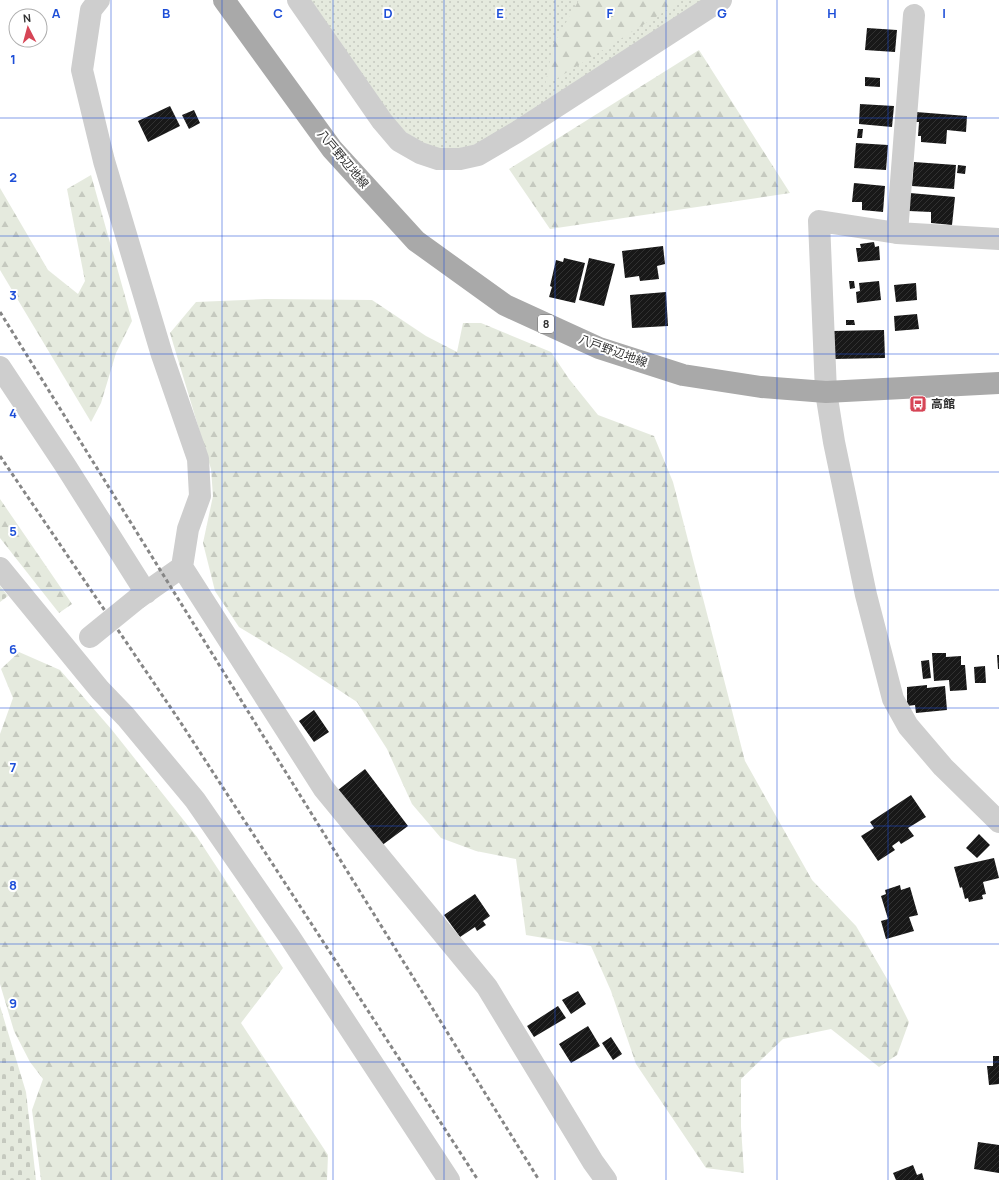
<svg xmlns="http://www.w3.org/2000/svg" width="999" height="1180" viewBox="0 0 999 1180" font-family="Manrope,'Noto Sans JP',sans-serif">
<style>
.grass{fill:url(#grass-dots)}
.forest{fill:url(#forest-firs)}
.cemetery{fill:url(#cemetery-stones)}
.building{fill:url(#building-hatch)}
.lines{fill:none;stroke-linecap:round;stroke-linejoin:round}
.minor{stroke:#cecece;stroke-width:22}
.major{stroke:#a9a9a9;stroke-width:22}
.rail{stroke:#868686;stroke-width:3;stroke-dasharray:4 3;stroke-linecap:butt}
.minor-bridge{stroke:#cecece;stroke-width:22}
.grid{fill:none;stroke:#1d4ed8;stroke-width:1;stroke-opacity:0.55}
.labels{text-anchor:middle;stroke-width:4;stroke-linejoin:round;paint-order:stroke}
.shield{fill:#fff;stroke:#6f6f6f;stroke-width:1}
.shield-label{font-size:11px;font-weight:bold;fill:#313131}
.street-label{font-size:12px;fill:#313131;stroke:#fff}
.poi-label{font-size:12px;font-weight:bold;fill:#313131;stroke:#fff;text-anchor:start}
.grid-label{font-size:13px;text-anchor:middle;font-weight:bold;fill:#1d4ed8;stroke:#fff;stroke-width:4;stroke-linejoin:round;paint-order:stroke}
</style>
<defs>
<pattern id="grass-dots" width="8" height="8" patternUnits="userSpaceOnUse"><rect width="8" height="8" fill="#e5eade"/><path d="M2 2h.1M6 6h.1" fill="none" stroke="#c5c9bf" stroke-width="1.8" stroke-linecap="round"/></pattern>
<pattern id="forest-firs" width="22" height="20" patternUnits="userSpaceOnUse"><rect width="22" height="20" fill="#e5eade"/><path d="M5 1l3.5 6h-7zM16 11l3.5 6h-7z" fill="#c5c9bf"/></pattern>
<pattern id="cemetery-stones" width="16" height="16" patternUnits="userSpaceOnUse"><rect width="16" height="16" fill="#e5eade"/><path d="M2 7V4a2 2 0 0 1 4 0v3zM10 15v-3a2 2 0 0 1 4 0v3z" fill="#c5c9bf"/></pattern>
<pattern id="building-hatch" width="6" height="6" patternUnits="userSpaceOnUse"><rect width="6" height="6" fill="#181818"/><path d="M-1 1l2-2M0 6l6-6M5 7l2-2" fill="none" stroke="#313131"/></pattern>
</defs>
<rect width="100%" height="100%" fill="#fff"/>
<path class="grass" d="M 309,0 L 703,0 L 483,142 C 440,157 421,150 390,117 Z"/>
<path class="forest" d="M 579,0 L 683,0 L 545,86 L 553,45 Z
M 699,50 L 790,193 L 550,229 L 509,169 Z
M 91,175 L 132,321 L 116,353 L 101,403 L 91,422 L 0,270 L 0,188 L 48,270 L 78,294 L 85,281 L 67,189 Z
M 265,299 L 372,300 L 426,336 L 457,352 L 463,323 L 481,323 L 551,352 L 569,379 L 598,415 L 654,436 L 673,482 L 745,761 L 812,880 L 856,926 L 890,984 L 909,1022 L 897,1055 L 879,1067 L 831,1029 L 783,1039 L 741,1079 L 741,1127 L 744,1173 L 706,1168 L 636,1064 L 611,991 L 591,946 L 526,935 L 516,859 L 476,851 L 441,838 L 412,804 L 387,749 L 357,702 L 287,656 L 239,627 L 215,591 L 203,543 L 213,496 L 211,469 L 170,333 L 196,302 Z
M 0,499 L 72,604 L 59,613 L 0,538 Z
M 19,652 L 60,670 L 112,730 L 197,837 L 283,968 L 241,1023 L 328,1155 L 327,1180 L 41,1180 L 32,1110 L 43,1079 L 30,1062 L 14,1031 L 0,984 L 0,734 L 13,698 L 1,669 Z"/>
<path class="cemetery" d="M 0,586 L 8,596 L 0,602 Z
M 0,1006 L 26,1092 L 36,1180 L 0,1180 Z"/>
<path class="building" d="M 867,28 L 897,30 L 895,52 L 865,50 Z
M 865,77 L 880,78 L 880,87 L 865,86 Z
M 860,104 L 894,106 L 892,127 L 859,124 Z
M 170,106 L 180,126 L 148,142 L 138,121 Z
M 194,110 L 200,123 L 189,129 L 182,115 Z
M 916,112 L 967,116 L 966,132 L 947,130 L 946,144 L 921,142 L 921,136 L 918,136 L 919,122 L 915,122 Z
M 858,129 L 863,129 L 862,138 L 857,138 Z
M 856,143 L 888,145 L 886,170 L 854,168 Z
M 914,162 L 956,165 L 954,189 L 912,186 Z
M 958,165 L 966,166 L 965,174 L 957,173 Z
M 854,183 L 885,186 L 883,212 L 862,210 L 862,202 L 852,202 Z
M 910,193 L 955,197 L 952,225 L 931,223 L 931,212 L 909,211 Z
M 874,242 L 875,247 L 879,246 L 880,260 L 858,262 L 856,248 L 861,248 L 860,244 Z
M 663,246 L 665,264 L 657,266 L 659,279 L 640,281 L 639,276 L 625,278 L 622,251 Z
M 564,258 L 585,263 L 575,303 L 549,297 L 552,287 L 550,286 L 556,260 L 563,262 Z
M 589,258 L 615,264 L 604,306 L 579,300 Z
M 849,281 L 854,281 L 855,288 L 850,289 Z
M 879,281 L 881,300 L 857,303 L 856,292 L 860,291 L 859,283 Z
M 916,283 L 917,300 L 896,302 L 894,285 Z
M 666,292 L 668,326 L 632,328 L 630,295 Z
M 917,314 L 919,329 L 895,331 L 894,316 Z
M 846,320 L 854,320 L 855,325 L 846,325 Z
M 884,330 L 885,358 L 833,359 L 832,331 Z
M 932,653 L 946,653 L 946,657 L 961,656 L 961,665 L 965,665 L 967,690 L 950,691 L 949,680 L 934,681 Z
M 997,655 L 999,655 L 999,669 L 998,669 Z
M 929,660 L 931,678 L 923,679 L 921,661 Z
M 985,666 L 986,683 L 975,683 L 974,667 Z
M 927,685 L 927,688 L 945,686 L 947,710 L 916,713 L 915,705 L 907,706 L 907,687 Z
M 314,710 L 329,732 L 314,742 L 299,721 Z
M 365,769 L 408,826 L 381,846 L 338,790 Z
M 911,795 L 926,817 L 908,828 L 914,836 L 901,844 L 899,841 L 892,846 L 895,850 L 878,861 L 861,836 L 874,828 L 870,822 Z
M 979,834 L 990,845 L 977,858 L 966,848 Z
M 994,858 L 999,878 L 983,882 L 986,894 L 982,895 L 983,899 L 969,902 L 968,898 L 965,899 L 962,887 L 960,888 L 954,867 Z
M 900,885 L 901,890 L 910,887 L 918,915 L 909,917 L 914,931 L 886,939 L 881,921 L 888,919 L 881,896 L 886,894 L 885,890 Z
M 475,894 L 490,916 L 483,921 L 486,925 L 477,931 L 475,927 L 460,937 L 444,915 Z
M 578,991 L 586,1004 L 571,1014 L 562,1000 Z
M 558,1006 L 566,1018 L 534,1037 L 527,1026 Z
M 588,1026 L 600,1046 L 571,1063 L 559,1044 Z
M 611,1037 L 622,1054 L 613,1060 L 602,1043 Z
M 993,1056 L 999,1056 L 999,1084 L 989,1085 L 987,1066 L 993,1066 Z
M 978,1142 L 999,1145 L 999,1173 L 974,1169 Z
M 913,1165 L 917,1175 L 922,1173 L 924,1180 L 896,1180 L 893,1173 Z"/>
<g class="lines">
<path class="minor" d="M 99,0 L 91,10 L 82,70 L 104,161 L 162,355 L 198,459 L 200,496 L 188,529 L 182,567 L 324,789 L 487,987 L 593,1162 L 606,1180
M 298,0 L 382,121 L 399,141 L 420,153 L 438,159 L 460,159 L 478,155 L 517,132 L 721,0
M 897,233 L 914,15
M 999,239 L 897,233 L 819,221 L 826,392 L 834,442 L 866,595 L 893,699 L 908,726 L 943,767 L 999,822
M 0,367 L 65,465 L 146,593
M 0,568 L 100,690 L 126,717 L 195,800 L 289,936 L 449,1180
M 138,598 L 182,567"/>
<path class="major" d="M 224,0 L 332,149 L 416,241 L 505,305 L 599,348 L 683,375 L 761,387 L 826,392 L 999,383"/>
<path class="rail" d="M 0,312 L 539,1180
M 0,456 L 179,720 L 478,1180"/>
<path class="minor-bridge" d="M 90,637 L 138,598"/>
</g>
<path class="grid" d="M 111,0 L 111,1180M 222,0 L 222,1180M 333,0 L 333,1180M 444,0 L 444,1180M 555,0 L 555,1180M 666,0 L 666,1180M 777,0 L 777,1180M 888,0 L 888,1180M 0,118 L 999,118M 0,236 L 999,236M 0,354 L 999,354M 0,472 L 999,472M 0,590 L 999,590M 0,708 L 999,708M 0,826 L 999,826M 0,944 L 999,944M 0,1062 L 999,1062"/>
<defs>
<g id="bus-square" transform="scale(0.9)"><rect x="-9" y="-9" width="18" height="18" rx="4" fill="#d64556" stroke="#fff"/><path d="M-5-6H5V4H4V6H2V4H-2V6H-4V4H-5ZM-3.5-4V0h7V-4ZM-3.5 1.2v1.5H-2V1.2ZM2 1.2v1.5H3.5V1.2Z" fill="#fff"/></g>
</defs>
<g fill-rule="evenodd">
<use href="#bus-square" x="918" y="404"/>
</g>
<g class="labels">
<rect class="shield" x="538" y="315" width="16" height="18" rx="3"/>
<g class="shield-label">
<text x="546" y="328">8</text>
</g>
<g class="street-label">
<text transform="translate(343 159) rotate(50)" y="4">八戸野辺地線</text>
<text transform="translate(613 351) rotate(20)" y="4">八戸野辺地線</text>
</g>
<g class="poi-label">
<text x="931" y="408">高館</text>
</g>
</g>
<g class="grid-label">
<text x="56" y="18">A</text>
<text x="166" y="18">B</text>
<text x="278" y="18">C</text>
<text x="388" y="18">D</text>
<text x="500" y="18">E</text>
<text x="610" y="18">F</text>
<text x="722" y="18">G</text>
<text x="832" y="18">H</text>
<text x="944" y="18">I</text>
<text x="13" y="64">1</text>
<text x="13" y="182">2</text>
<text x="13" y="300">3</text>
<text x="13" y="418">4</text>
<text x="13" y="536">5</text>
<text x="13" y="654">6</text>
<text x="13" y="772">7</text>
<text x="13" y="890">8</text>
<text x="13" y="1008">9</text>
</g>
<g transform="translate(28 28) rotate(354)"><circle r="19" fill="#ffffff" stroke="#adadad"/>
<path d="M0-3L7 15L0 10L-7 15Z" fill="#d64556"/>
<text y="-6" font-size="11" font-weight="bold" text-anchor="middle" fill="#313131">N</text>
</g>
</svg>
